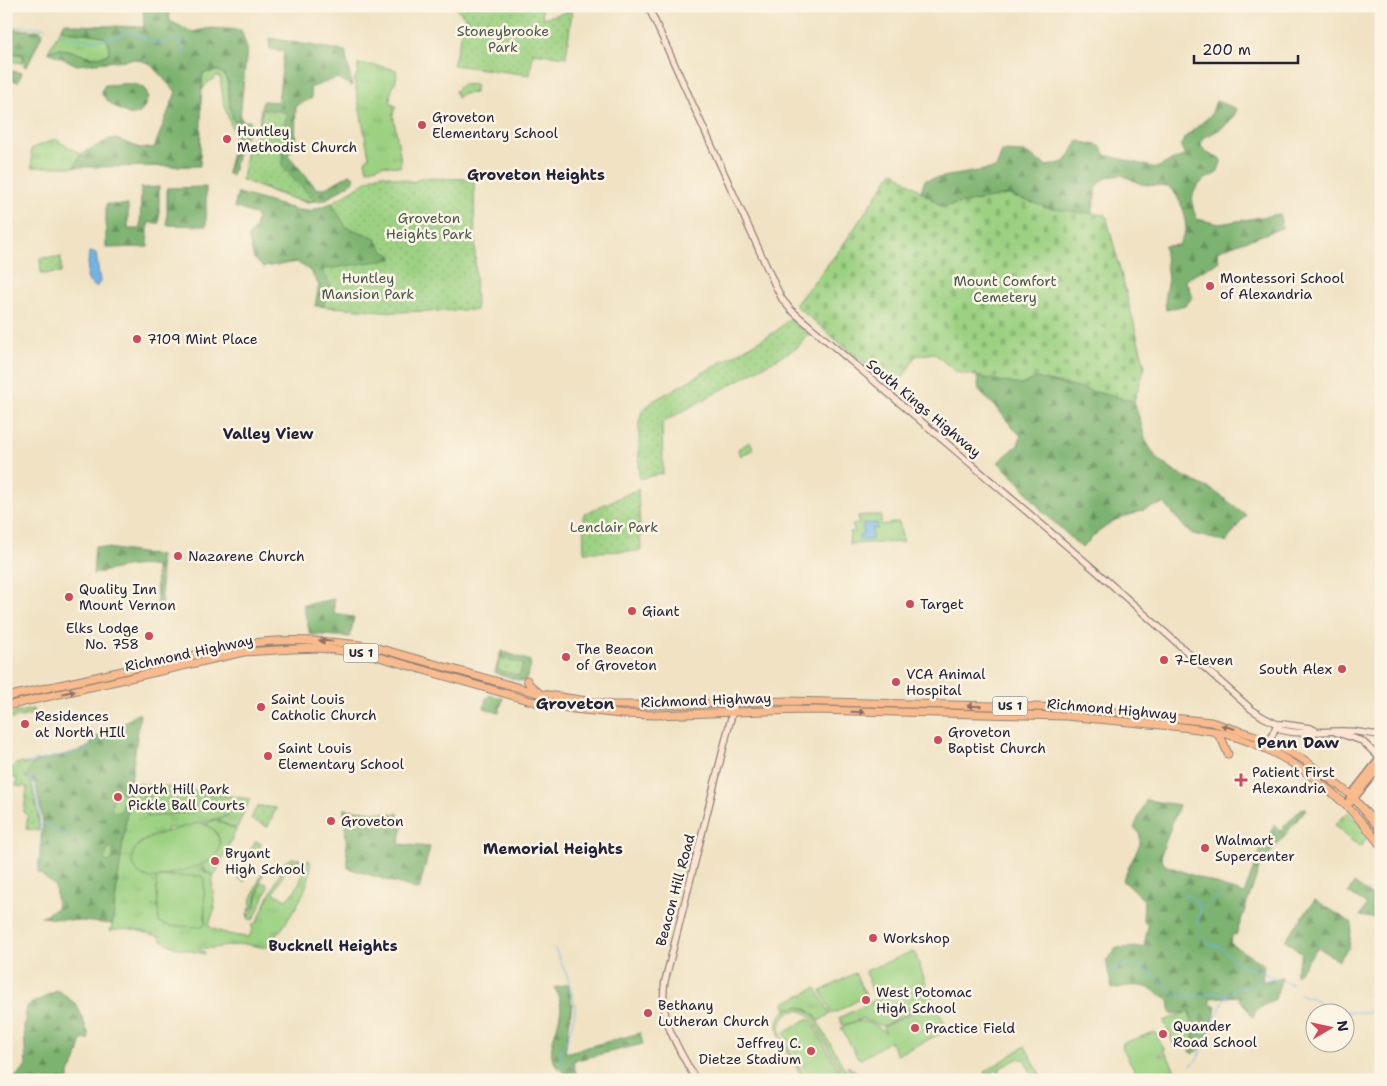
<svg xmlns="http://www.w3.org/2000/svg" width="1387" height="1086" viewBox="0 0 1387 1086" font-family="'Shantell Sans',sans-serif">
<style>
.grass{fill:url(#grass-tufts);stroke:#5f7a5e;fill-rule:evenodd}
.forest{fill:url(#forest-firs);stroke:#506a56}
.cemetery{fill:url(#cemetery-stones);stroke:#5f7a5e}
.park{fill:url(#park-dots);stroke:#5f7a5e}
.garden{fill:#9cd182;stroke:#5f7a5e}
.water{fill:#6fb5e6;stroke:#486c90}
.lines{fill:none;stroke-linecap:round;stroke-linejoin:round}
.stream{stroke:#6fb5e6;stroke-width:1}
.secondary-casing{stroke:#89827f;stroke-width:8}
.primary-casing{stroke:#89827f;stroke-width:9}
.trunk-casing{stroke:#89827f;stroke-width:9}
.secondary{stroke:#fde4d1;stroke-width:5.5}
.primary{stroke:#fabb8c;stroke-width:6}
.trunk{stroke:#fabb8c;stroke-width:7}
.oneway{fill:#8e6e64}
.poi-dot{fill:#d1495b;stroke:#fcf5e5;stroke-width:2}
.labels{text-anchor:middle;stroke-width:5;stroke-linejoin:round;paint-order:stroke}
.shield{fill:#fcf5e5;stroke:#63616e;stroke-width:1}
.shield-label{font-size:12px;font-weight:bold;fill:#22223b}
.park-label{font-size:14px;fill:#475750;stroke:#fcf5e5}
.poi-label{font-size:14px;fill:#22223b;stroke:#fcf5e5;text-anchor:start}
.street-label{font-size:14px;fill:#22223b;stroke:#fcf5e5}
.neighbourhood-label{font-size:15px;font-weight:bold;fill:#22223b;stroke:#fcf5e5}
.quarter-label{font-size:16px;font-weight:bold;fill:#22223b;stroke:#fcf5e5}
</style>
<defs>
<pattern id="grass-tufts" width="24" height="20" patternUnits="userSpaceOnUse" patternTransform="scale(1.25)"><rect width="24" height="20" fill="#9cd182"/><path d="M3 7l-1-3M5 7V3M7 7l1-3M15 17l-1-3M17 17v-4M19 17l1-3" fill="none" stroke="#86b371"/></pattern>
<pattern id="forest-firs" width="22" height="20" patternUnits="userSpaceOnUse" patternTransform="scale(1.25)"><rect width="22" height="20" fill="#7db370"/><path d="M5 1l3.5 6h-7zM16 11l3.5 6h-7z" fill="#66915d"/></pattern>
<pattern id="cemetery-stones" width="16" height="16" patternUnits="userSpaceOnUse" patternTransform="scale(1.25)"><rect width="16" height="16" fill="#9cd182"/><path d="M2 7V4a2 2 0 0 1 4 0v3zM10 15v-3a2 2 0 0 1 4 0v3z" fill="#86b371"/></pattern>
<pattern id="park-dots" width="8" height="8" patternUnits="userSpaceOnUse" patternTransform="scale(1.25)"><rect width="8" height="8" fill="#9cd182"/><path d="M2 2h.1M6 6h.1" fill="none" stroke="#86b371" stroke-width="1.8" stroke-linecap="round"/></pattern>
</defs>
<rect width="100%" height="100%" fill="#fcf5e5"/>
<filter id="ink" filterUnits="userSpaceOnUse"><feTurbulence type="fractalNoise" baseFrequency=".02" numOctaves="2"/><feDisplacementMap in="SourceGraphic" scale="10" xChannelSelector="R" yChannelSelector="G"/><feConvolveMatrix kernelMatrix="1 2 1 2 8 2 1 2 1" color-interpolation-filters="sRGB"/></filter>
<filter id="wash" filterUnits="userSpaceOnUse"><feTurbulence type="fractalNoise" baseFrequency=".0096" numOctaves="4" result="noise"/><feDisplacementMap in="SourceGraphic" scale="20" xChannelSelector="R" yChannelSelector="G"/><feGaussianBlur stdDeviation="1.12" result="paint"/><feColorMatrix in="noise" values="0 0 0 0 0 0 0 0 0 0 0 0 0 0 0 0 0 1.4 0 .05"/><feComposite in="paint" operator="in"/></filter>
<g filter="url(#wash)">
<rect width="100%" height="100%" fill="#f0e2c3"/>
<path class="grass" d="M 61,28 C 76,38 117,26 108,54 C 87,65 68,41 48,52 Z
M 358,64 L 380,66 L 396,70 C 400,83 387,89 391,104 L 396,106 L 393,114 L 401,161 L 400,167 L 383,165 L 367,170 L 365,161 L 369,156 L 354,79 L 358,72 Z
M 218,71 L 224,74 L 228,83 L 230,108 L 237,130 L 236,146 L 227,173 L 234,144 L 234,134 L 224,105 L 220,77 L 217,76 L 206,84 L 202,91 L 203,73 Z
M 55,139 L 81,154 L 74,167 L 32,167 L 31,149 Z
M 130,783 L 170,787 L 250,799 L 236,829 L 217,820 L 229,815 L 174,831 L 173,827 L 166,829 L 166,832 C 152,837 136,840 132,857 L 146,877 L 157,878 L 199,865 L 205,872 L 214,876 L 212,883 L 215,909 L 208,926 C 221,933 234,936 249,937 L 253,928 L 251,926 L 257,922 L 285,862 L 292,858 L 300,859 L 299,861 L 289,863 L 274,893 L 286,899 C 296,893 301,878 306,868 L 305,864 L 307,859 L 308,861 L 310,860 C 315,886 283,929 266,948 L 245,944 L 213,948 L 198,948 L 199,950 L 204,951 L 205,954 L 174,947 L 161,940 L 161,937 C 141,931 131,927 110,931 L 112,926 ZM 169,876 L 204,878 L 205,925 L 202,927 L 160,879 Z
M 1348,812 L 1369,834 L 1361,847 L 1351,840 L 1335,825 Z
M 215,820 L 236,830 L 215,875 L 205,871 L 201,864 C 222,858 228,834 205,824 Z
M 256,841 L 261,844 L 256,856 L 249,853 Z
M 266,862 L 268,863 L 261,879 L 254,906 L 248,915 L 247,915 L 252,904 L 250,903 Z
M 243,866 L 250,869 L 244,882 L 238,878 Z
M 261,882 L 267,884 L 268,888 L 254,919 L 250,920 L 247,916 L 251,915 L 255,907 Z
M 816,988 L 830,1014 L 819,1021 C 811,1008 801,1004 787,1010 L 784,1003 Z
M 877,999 C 891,1011 897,1010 914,1010 L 883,1026 L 862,1019 L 843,1025 L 839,1018 Z
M 1025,1046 L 1043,1080 L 1035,1080 L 1024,1059 L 1021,1060 L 1019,1058 L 1000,1068 L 999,1072 L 997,1070 L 987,1076 L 985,1072 Z
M 847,1066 L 861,1074 L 864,1080 L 853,1080 Z"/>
<path class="forest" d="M 143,6 L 168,6 L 170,21 L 192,32 L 211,28 L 241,30 L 247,48 L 240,117 L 244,121 L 251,121 L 252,129 L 241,142 L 232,176 L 227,173 L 236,146 L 237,130 L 230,108 L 228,83 L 224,74 L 218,71 L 203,73 L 202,76 L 200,166 L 74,167 L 81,154 L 110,139 L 116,139 L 140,148 L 154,148 L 176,92 L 149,63 L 135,59 L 77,65 L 48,52 C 68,41 87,65 108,54 C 117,26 76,38 61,28 L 65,22 L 75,25 L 144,27 Z
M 6,30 L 39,30 L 43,33 L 27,67 L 24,66 L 24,54 L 9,53 L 6,70 L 22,73 L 18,82 L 6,77 Z
M 269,38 L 345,51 L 352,86 L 337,78 L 310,88 L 312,98 L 296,106 L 295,147 L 288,155 L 317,189 L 328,187 L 350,174 L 354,177 L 353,182 L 325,200 L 307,202 L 297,200 L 259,187 L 262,124 L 259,125 L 261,109 L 263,101 L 278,102 L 284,52 L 270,49 Z
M 105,85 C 119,85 145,78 148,97 C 146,102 144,111 138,114 C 129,119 102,100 101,91 Z
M 1216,101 L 1237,109 C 1232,125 1216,131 1202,139 L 1201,146 L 1207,153 L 1222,160 L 1217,173 C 1195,183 1186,195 1197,219 L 1219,224 L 1280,214 L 1282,228 L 1217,251 L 1219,262 L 1185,280 L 1193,298 L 1185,305 L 1166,310 L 1165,293 L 1168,280 L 1164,246 L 1179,245 L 1186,229 L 1184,211 L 1177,196 L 1169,187 L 1141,184 L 1122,175 L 1112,176 L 1100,181 L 1097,187 L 1092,214 L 1052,209 L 1008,195 L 942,207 L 921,191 L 925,180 L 996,168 L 1002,151 L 1024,152 L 1047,166 C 1071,162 1066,160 1078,141 L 1100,146 L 1106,155 L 1156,168 L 1185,155 L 1181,147 L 1184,138 L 1211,115 Z
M 159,187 L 159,223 L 148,223 L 148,247 L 106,248 L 106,204 L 128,205 L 128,229 L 140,229 L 141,188 Z
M 206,187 L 206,226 L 167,225 L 167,188 Z
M 238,193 L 298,210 L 309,211 L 332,203 L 346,227 L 374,237 L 384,251 L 392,256 L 392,263 L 366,309 L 315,306 L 319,285 L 310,271 L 297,262 L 263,267 L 254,259 L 248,236 L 255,229 L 257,215 L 234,207 Z
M 977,376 L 1021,385 L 1036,378 L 1134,401 L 1146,441 L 1156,458 L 1175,472 L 1214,491 L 1246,515 L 1226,542 L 1193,534 L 1185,528 L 1164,503 L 1115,520 L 1097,533 L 1082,548 L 1042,511 L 1019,482 L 998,462 L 1018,445 L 1021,436 L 1012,427 L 997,408 L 979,391 Z
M 95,546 L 160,556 L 162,603 L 157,603 L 156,567 C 136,562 113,570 93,574 Z
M 334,599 L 334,614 L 354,617 L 350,637 L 310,634 L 303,605 Z
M 501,651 L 530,661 L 531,666 L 525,682 L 497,674 L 495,672 Z
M 490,695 L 503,698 L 499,713 L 484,708 L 486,698 Z
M 137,714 L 140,714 L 112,924 L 41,917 L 57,908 L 55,886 L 38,872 L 43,822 L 36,784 L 26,776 L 33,763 L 85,749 L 104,730 L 121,725 Z
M 1146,800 L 1179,805 L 1162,851 L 1161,859 L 1165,865 L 1244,894 L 1265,838 L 1270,837 L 1274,825 L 1280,831 L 1301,809 L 1305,808 L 1306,809 L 1260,866 L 1236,935 L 1233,934 L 1230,943 L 1264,965 L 1262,982 L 1282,977 L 1275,999 L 1256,1010 L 1253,1017 L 1239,998 L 1241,996 L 1210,998 L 1210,1004 L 1216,1007 C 1213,1023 1210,1047 1192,1054 L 1190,1051 L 1195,1031 L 1190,1012 L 1171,1014 L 1169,1000 C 1146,984 1140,983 1112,989 L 1106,960 L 1114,953 L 1115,948 L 1144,947 L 1148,926 L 1143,920 L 1144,900 L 1127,884 L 1122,881 L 1140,844 L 1140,833 L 1134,828 Z
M 344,809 L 399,814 L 395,821 L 394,824 L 398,828 L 403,826 L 399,844 L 430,847 L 419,890 L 348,868 Z
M 1354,883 L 1372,896 L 1381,883 L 1381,909 L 1376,919 L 1360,916 L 1367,905 L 1348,893 Z
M 1315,900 L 1352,923 L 1349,947 L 1338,961 L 1318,947 L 1297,975 L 1295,973 L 1302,953 L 1285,940 Z
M 568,984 L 572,1004 L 565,1053 L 640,1033 L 643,1044 L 573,1061 L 577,1077 C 567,1075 564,1074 557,1066 C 544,1051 558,1032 560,1014 C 562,1005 559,997 555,988 Z
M 58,990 L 77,1005 L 89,1035 L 88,1040 L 82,1039 L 76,1061 L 69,1073 L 69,1080 L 12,1080 L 26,1066 L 24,1027 L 27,1006 Z"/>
<path class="cemetery" d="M 893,171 L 942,207 L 1008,195 L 1052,209 L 1106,215 L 1145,367 L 1134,401 L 1036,378 L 1021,385 L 956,372 L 934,353 L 916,356 L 895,390 L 795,305 L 841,248 Z"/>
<path class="park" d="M 454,6 L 541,6 L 543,18 L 572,11 L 566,57 L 533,53 L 530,75 L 453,65 L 466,18 Z
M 475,84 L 475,93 L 462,94 L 457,98 L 455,91 L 461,85 Z
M 262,109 L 286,112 L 282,167 L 315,201 L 297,200 L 242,180 L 247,149 L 260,127 Z
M 381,174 L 414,182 L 420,178 L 465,179 L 468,181 L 474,180 L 476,310 L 394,312 L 323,306 L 331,286 L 322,270 L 392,259 L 392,256 L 384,251 L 374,237 L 346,227 L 332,203 L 375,176 Z
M 61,257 L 61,273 L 41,274 L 40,258 Z
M 790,318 L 809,333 L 798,347 L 662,423 L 663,473 L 639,479 L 639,422 L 642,411 L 653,401 L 775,332 Z
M 638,489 L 641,551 L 584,552 L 583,517 L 584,514 Z
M 501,658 L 523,664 L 519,676 L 497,670 Z
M 33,709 L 34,714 L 6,720 L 6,715 Z
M 6,762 L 12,768 L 17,763 L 19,764 L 21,762 L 25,764 L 33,764 L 26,776 L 24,777 L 31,782 L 38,815 L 39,831 L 26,829 L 28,815 L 24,812 L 27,787 L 16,786 L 17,779 L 6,774 Z
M 259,806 L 276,808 L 268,827 L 251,819 L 255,810 Z
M 109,848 L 113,848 L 114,850 L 112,860 L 108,862 L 105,861 L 104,858 Z"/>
<path class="garden" d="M 10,53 L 23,55 L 22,63 L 9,61 Z
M 750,442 L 754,449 L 741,456 L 738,449 Z
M 867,515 L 881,515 L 881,525 L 899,522 L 903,542 L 849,544 L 850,532 L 855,532 L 852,525 L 859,524 L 858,516 Z
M 191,790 L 194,812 L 147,817 L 145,795 Z
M 114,791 L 124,793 L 121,812 L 111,811 Z
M 198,823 C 207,824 213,827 217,835 C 233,865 174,871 157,878 L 169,876 L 202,876 L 204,878 L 205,925 L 202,927 L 169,926 L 159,922 L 156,878 C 148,879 141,877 136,870 C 116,838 180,829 198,823 Z
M 911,952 L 915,953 L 932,1000 C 923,1004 913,1009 903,1010 C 881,1012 869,989 866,971 Z
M 855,973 L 866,996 L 832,1014 L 821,991 Z
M 934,1002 L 948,1030 L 897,1055 L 890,1041 L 861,1059 L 858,1058 L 841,1028 C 857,1017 873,1021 886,1033 L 883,1027 Z
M 797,1007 L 806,1009 L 814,1015 L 851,1080 L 847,1080 L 844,1074 L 842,1080 L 839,1080 L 839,1067 L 811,1017 C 796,1001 774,1017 782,1037 L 808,1080 L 804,1080 C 793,1061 755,1014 797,1007 Z
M 1189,1011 L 1194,1039 L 1175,1048 L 1164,1021 Z
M 809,1018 L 838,1069 L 819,1080 L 811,1080 L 784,1033 Z
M 1155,1032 L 1165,1051 L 1159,1054 L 1160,1056 L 1166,1053 L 1176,1073 L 1163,1080 L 1140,1080 L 1122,1047 L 1123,1043 Z"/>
<path class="water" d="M 89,252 L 96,253 L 100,282 L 96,287 L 89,282 L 87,277 Z
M 877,523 L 877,529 L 872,529 L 872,540 L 859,540 L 859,535 L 863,534 L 863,524 Z"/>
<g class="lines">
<path class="stream" d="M 6,27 C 16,28 40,25 46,28
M 58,34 C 82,40 106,44 129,31 L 155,43 L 180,38 L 183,50 L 186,55
M 25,763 L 87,750 L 106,730
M 22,774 L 33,783 L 39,810 L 41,842 L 38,873
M 42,823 L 66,835
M 1180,892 L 1197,901 L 1200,911
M 1221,897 L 1214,899 L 1200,911 L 1197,927 L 1200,936 L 1207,943 L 1222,948 L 1231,958 L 1247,968 L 1261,971 L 1274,978
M 555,949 L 568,978 L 575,1005 L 575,1012 L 572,1025 L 567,1040 L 561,1052 L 561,1069
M 1108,972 C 1116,968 1125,963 1135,964 C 1146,966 1166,988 1176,996 L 1201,996 L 1214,992 L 1227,995 L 1239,987 L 1249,988 C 1264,977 1273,978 1290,983 L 1291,985
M 1299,994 L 1317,1000 L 1326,1012 L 1381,1012
M 1191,1065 L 1195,1062 L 1204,1047 L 1205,1038 L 1209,1034 L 1210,1023 C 1220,1017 1220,1004 1227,995
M 556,1080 L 558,1076"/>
</g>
</g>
<g filter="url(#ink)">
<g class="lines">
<g class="secondary-casing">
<path id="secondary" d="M 648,6 L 775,285 L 782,299 L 791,310 L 1095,570 L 1251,709 L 1263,717 L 1277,724 L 1283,724 L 1310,728 L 1319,732
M 1277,724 L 1281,730 C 1302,736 1323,730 1345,731 C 1357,731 1369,734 1381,735
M 1335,732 L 1362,741 L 1381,759
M 1268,745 L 1277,724
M 696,1080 C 678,1047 658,1020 665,981 L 735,702"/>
</g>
<g class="primary-casing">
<path id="primary" d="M 1351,802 L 1381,765
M 1347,806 L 1351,795 L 1381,757"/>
</g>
<g class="trunk-casing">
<path id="trunk" d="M 527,680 L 530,685 L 538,692
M 6,697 L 239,645 C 284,637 329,640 374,647 L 541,694 L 613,705 L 663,705 L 787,701 L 1075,708 L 1211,722 L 1256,736 L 1303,759 L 1351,795 L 1381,830
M 6,706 L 244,652 L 293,649 L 320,648 L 372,655 L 531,701 L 574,709 L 620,714 L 657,715 L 764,711 L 813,710 L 1066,716 C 1098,719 1130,722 1161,725 C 1183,727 1205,729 1226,734 C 1289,752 1342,793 1381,846
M 1216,732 L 1223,742 L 1228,754"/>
</g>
<use href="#secondary" class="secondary"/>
<use href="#primary" class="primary"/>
<use href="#trunk" class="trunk"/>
</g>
<defs><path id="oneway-solid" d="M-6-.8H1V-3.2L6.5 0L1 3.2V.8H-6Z" transform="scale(1.25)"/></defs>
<g class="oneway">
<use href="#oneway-solid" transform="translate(326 641) rotate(-176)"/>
<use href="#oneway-solid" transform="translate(69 692) rotate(-13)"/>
<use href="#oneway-solid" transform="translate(974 706) rotate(-179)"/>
<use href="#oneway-solid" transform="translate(858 712) rotate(2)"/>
<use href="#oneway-solid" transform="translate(1228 727) rotate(-165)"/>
</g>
</g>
<g class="poi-dot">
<circle cx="422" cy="125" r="5"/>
<circle cx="227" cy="139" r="5"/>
<circle cx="1210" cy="286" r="5"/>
<circle cx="137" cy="339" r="5"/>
<circle cx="178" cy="556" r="5"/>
<circle cx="69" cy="597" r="5"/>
<circle cx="910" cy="604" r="5"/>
<circle cx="632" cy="611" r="5"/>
<circle cx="149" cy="636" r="5"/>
<circle cx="566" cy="657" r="5"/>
<circle cx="1164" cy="660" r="5"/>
<circle cx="1342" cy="669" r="5"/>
<circle cx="896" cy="682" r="5"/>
<circle cx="261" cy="707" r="5"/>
<circle cx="25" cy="724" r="5"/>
<circle cx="938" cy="740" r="5"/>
<circle cx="268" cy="756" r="5"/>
<path d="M1238.5 772.5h5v5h5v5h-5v5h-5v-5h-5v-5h5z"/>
<circle cx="118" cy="797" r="5"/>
<circle cx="331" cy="821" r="5"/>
<circle cx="1205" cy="848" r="5"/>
<circle cx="215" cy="861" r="5"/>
<circle cx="873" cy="938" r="5"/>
<circle cx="866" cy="1000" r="5"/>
<circle cx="648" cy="1013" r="5"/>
<circle cx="915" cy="1028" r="5"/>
<circle cx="1163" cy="1034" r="5"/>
<circle cx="811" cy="1051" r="5"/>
</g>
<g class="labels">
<g class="shield">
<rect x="343.5" y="643.5" width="35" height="19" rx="4"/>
<rect x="992.5" y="696.5" width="35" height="19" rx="4"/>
</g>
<g class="shield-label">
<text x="361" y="657">US 1</text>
<text x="1010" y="710">US 1</text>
</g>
<g class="park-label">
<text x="503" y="36">Stoneybrooke<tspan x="503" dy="16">Park</tspan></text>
<text x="429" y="223">Groveton<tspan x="429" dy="16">Heights Park</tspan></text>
<text x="368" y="283">Huntley<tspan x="368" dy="16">Mansion Park</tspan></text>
<text x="1005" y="286">Mount Comfort<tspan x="1005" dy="16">Cemetery</tspan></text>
<text x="614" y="532">Lenclair Park</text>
</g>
<g class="poi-label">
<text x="432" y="122">Groveton<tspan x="432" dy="16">Elementary School</tspan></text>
<text x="237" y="136">Huntley<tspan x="237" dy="16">Methodist Church</tspan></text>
<text x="1220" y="283">Montessori School<tspan x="1220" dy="16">of Alexandria</tspan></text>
<text x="147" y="344">7109 Mint Place</text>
<text x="188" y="561">Nazarene Church</text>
<text x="79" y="594">Quality Inn<tspan x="79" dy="16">Mount Vernon</tspan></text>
<text x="920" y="609">Target</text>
<text x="642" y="616">Giant</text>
<text x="139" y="633" text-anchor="end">Elks Lodge<tspan x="139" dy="16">No. 758</tspan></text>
<text x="576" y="654">The Beacon<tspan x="576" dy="16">of Groveton</tspan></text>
<text x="1174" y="665">7-Eleven</text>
<text x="1332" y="674" text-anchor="end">South Alex</text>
<text x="906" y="679">VCA Animal<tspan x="906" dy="16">Hospital</tspan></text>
<text x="271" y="704">Saint Louis<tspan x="271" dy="16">Catholic Church</tspan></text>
<text x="35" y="721">Residences<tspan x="35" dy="16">at North HIll</tspan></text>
<text x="948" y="737">Groveton<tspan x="948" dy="16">Baptist Church</tspan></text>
<text x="278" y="753">Saint Louis<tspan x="278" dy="16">Elementary School</tspan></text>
<text x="1252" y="777">Patient First<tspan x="1252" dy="16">Alexandria</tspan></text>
<text x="128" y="794">North Hill Park<tspan x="128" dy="16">Pickle Ball Courts</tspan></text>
<text x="341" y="826">Groveton</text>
<text x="1215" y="845">Walmart<tspan x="1215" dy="16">Supercenter</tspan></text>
<text x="225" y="858">Bryant<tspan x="225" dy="16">High School</tspan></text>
<text x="883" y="943">Workshop</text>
<text x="876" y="997">West Potomac<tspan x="876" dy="16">High School</tspan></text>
<text x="658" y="1010">Bethany<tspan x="658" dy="16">Lutheran Church</tspan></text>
<text x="1173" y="1031">Quander<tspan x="1173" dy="16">Road School</tspan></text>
<text x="925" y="1033">Practice Field</text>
<text x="801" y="1048" text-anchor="end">Jeffrey C.<tspan x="801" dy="16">Dietze Stadium</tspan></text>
</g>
<g class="street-label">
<text transform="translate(924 408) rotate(40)" y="5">South Kings Highway</text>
<text transform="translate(189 653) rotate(-12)" y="5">Richmond Highway</text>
<text transform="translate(706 700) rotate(-2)" y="5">Richmond Highway</text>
<text transform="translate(1112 709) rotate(5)" y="5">Richmond Highway</text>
<text transform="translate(675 890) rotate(-75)" y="5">Beacon Hill Road</text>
</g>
<g class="neighbourhood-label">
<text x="536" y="180">Groveton Heights</text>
<text x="268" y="439">Valley View</text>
<text x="553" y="854">Memorial Heights</text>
<text x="333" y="951">Bucknell Heights</text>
</g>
<g class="quarter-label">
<text x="575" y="709">Groveton</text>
<text x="1298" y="748">Penn Daw</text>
</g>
</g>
<rect width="1387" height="1086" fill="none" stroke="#fcf5e5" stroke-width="25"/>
<g transform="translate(1330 1028) rotate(81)"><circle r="24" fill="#fcf5e5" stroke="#a5a1a1"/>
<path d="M0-4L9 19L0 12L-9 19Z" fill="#d1495b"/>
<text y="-8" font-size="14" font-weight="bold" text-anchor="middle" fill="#22223b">N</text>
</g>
<path d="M1194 55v8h104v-8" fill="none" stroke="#22223b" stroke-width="2.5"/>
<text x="1202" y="55" font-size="15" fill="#22223b" stroke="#fcf5e5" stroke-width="4" paint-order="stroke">200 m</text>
</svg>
